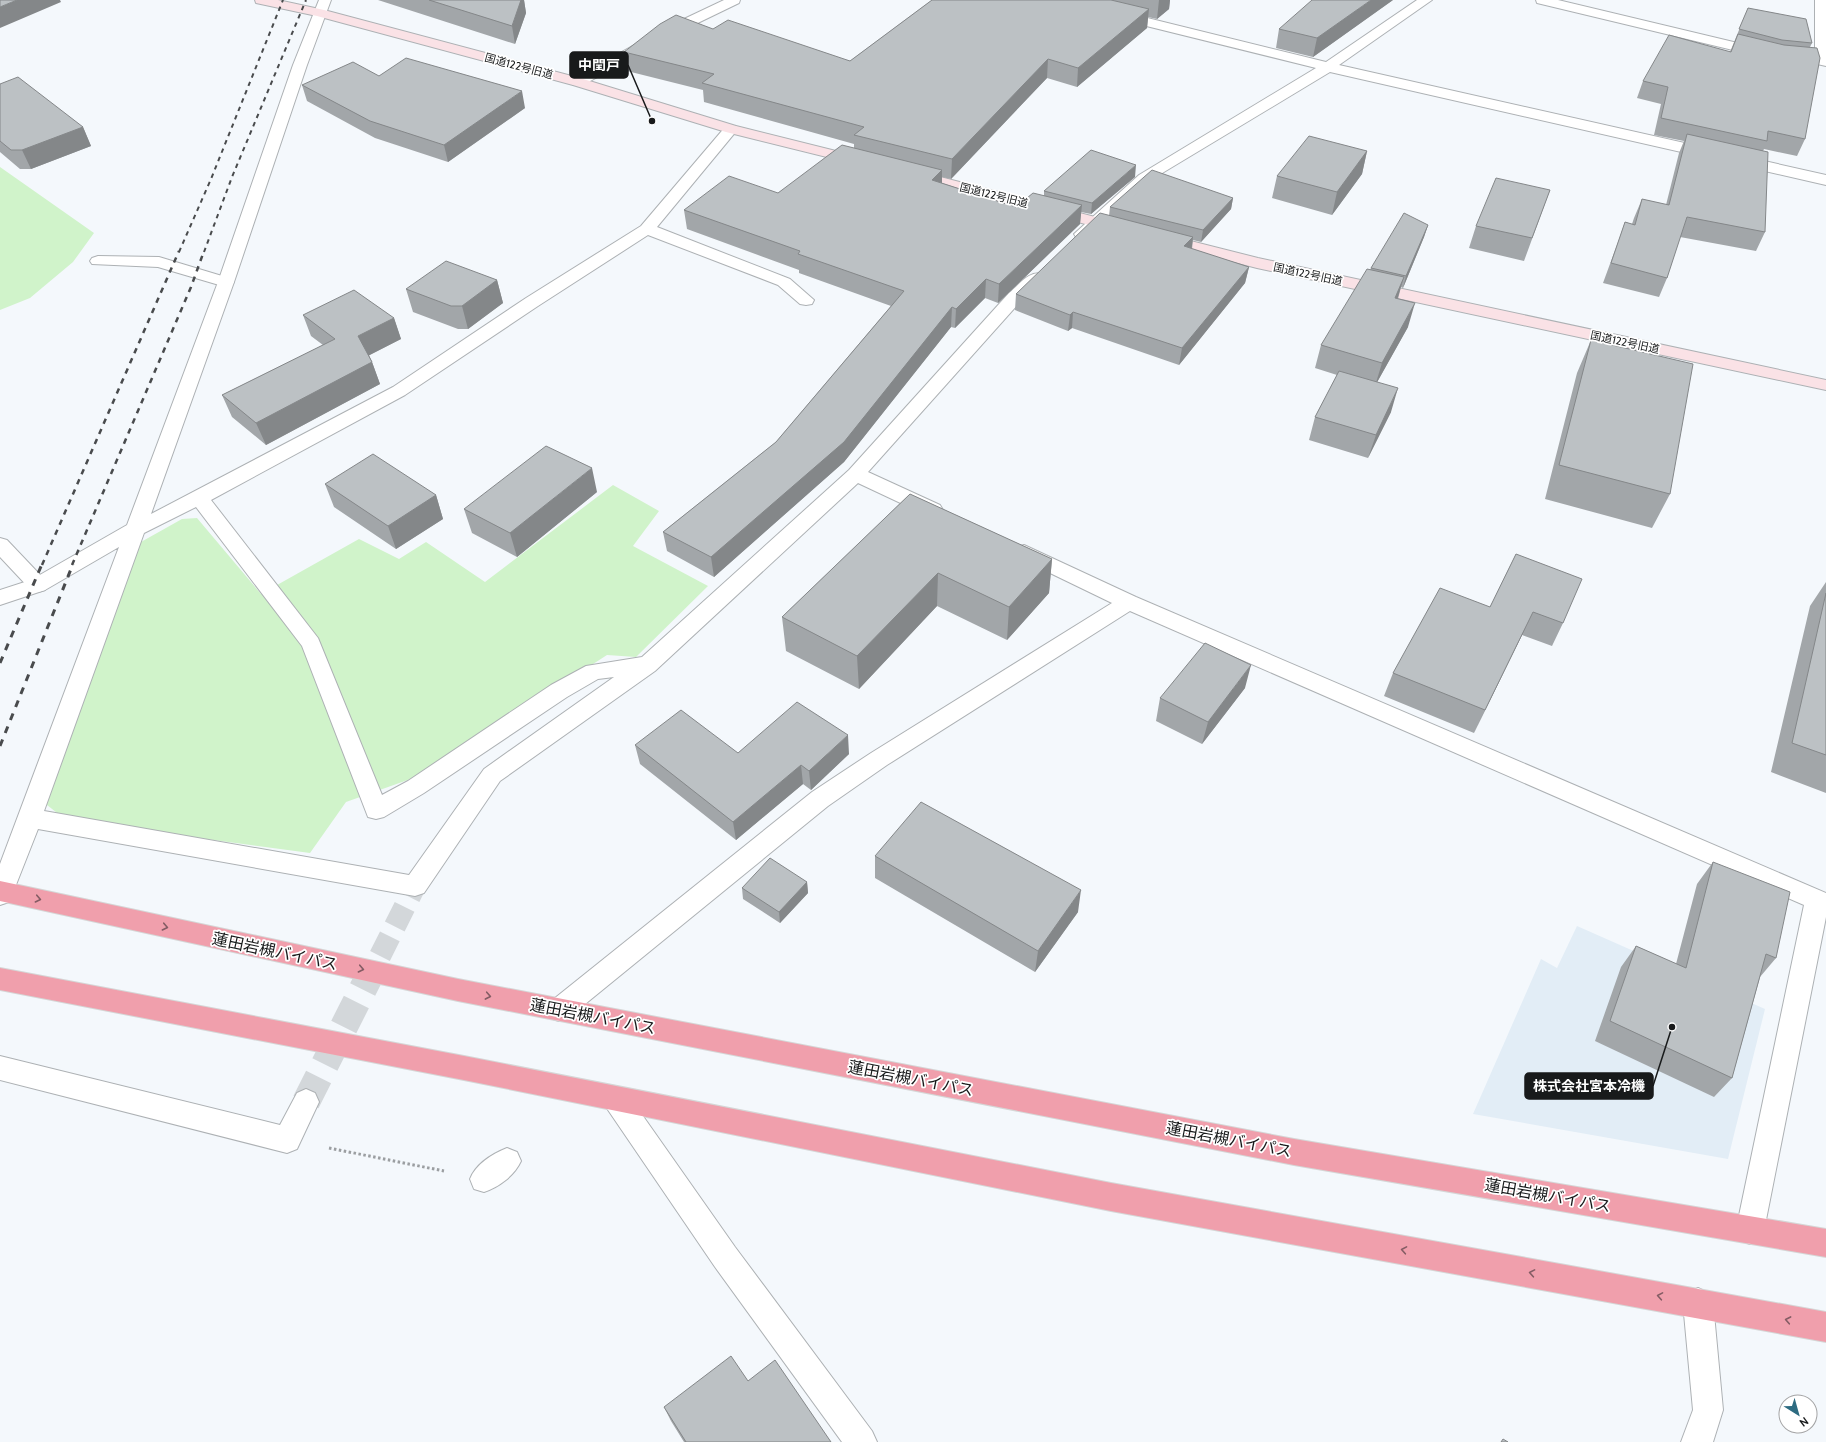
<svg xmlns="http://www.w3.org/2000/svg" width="1826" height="1442" viewBox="0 0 1826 1442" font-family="Cabin,'Noto Sans JP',sans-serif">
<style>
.built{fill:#e2edf6}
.green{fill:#d0f3ca}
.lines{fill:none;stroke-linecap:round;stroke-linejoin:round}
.street-tunnel-far1{stroke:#d3d7da;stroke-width:22;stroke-dasharray:22 11;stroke-linecap:butt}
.street-tunnel{stroke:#d3d7da;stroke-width:28;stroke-dasharray:28 14;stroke-linecap:butt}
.lane-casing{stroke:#adb1b4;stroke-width:2}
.street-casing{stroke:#adb1b4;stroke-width:2}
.secondary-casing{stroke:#adb1b4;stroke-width:2}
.highway-casing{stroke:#d5d6d6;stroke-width:2}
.path{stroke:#9b9ea1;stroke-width:3;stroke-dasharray:2.5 2.5;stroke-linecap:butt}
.lane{fill:#fff;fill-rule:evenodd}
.street{fill:#fff;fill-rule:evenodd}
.secondary{fill:#fae2e6;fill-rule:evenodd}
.highway{fill:#f09fac;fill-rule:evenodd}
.rail-far2{stroke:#494b4d;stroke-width:2;stroke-dasharray:4.5 4.5;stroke-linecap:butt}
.rail-far1{stroke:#494b4d;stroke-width:2.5;stroke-dasharray:5.5 5.5;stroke-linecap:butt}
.rail{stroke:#494b4d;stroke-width:3;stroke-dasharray:7 7;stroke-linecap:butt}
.wall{fill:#a2a6a9}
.shaded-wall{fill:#848789}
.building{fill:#bcc1c4;stroke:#848789}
.oneway{stroke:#845c64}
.labels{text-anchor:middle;stroke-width:3.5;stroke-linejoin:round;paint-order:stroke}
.far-street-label{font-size:11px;fill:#181a1b;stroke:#fff}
.near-street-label{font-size:16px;fill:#181a1b;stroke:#fff}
.leader{fill:none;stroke:#181a1b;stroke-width:1.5}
.callout-dot{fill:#181a1b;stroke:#fff;stroke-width:1.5}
.callout{fill:#181a1b;stroke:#181a1b;stroke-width:1.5}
.callout-label{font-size:14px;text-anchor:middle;font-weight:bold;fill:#fff}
</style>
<rect width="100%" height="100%" fill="#f4f8fc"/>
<path class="built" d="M 1577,926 L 1765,1009 L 1728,1159 L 1473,1114 L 1541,959 L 1557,968 Z"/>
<path class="green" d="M 0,167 L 94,233 L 73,262 L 30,298 L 0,310 Z
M 613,485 L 659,511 L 633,546 L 708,586 L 636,657 L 607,655 L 419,776 L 346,802 L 310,853 L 66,820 L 28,790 L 116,556 L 182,519 L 197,518 L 261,594 L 359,539 L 399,559 L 426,542 L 485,582 Z"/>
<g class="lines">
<path class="street-tunnel-far1" d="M 380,956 L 415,886"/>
<path class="street-tunnel" d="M 306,1102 L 380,955"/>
<g class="lane-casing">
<path id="lane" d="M 1536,0 L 1558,0 L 1767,50 L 1769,53 L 1767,56 L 1762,57 L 1537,3 Z
M 98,256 L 159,257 L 232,279 L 234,282 L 232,285 L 226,287 L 158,267 L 92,264 L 90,261 L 92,258 Z
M 0,538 L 7,540 L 45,580 L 48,585 L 45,590 L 38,592 L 31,590 L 0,557 Z"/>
</g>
<g class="street-casing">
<path id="street" d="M 319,0 L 331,0 L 307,65 L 234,282 L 151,514 L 393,387 L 526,298 L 641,226 L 726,126 L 736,126 L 738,129 L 657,227 L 790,279 L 814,300 L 812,304 L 806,305 L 800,304 L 778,285 L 648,235 L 538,306 L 405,395 L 211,500 L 318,638 L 382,795 L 408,781 L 551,685 L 586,666 L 642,657 L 849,470 L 1009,293 C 1019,285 1029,270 1043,274 L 1045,277 L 1021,301 L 868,472 L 940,505 L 943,510 L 940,515 L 933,517 L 926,515 L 858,483 L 655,671 L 500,781 L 424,893 L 415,896 L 38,829 L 12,895 L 9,902 L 0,905 L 0,864 L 119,547 L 45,590 L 0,605 L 0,590 L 31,580 L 127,525 L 218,282 L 293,65 ZM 196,507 L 302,646 L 368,817 L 376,819 L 384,817 L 424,793 L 567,697 L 598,679 L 614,677 L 484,769 L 409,875 L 44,811 L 144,533 Z
M 724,0 L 740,0 L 739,3 L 675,34 L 583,85 L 573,85 L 571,82 L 573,79 L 665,28 Z
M 1417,0 L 1432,0 L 1339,65 L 1826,175 L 1826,185 L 1330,72 L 1149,181 L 1088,237 L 1076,237 L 1074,234 L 1139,175 L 1316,68 L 1114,18 L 1112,15 L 1114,12 L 1119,11 L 1326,62 Z
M 1815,0 L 1826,0 L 1826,66 L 1817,64 L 1815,61 Z
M 1024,545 L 1136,597 L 1826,893 L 1826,917 L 1764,1230 L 1760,1240 L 1750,1244 L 1740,1240 L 1736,1230 L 1804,905 L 1130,611 L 887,765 L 828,806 L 568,1018 L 559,1021 L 550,1018 L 546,1010 L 550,1002 L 812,792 L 871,753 L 1112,603 L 1017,557 L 1014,552 L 1017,547 Z
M 0,1056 L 280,1125 L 297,1093 L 306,1089 L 315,1093 L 319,1102 L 297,1149 L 287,1153 L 0,1080 Z
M 615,1086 L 624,1089 L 735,1247 L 872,1431 L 877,1442 L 842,1442 L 715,1267 L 606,1107 L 602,1098 L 606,1089 Z
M 507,1148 L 517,1152 L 521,1161 C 514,1176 499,1187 484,1192 L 474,1189 L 470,1179 C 476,1164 492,1154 507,1148 Z
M 1698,1288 L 1708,1293 L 1713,1303 L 1723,1410 L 1713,1442 L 1681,1442 L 1693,1410 L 1683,1303 L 1688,1293 Z"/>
</g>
<g class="secondary-casing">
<path id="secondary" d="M 255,0 L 278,0 L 324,10 L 583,79 L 736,126 L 864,158 L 866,161 L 864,164 L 859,165 L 726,132 L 573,85 L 317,16 L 256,3 Z
M 913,170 L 1126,225 L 1128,228 L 1126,231 L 1120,233 L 908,178 L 905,175 L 908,172 Z
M 1163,234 L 1258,258 L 1826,380 L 1826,390 L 1257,268 L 1157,242 L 1155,239 L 1157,236 Z"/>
</g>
<g class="highway-casing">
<path id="highway" d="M 0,881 L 458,979 L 1294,1139 L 1826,1229 L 1826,1257 L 1294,1165 L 458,1001 L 0,901 Z
M 0,968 L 464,1056 L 1111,1183 L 1826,1312 L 1826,1342 L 1111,1211 L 464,1080 L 0,990 Z"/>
</g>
<path class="path" d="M 329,1148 L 444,1171"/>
<use href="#lane" class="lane"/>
<use href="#street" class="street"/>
<use href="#secondary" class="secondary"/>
<use href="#highway" class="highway"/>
<path class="rail-far2" d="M 179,252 L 211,179 L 283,0
M 204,252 L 232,177 L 306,0"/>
<path class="rail-far1" d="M 42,565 L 179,251
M 72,565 L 191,287 L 204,251"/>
<path class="rail" d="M 0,663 L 42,564
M 0,746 L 73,564"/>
</g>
<path class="wall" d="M 378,0 L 524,0 L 526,13 L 515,44 Z
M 932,0 L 1170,0 L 1169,9 L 1157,19 L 1148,17 L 1147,28 L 1077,87 L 1047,78 L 951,179 L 942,177 L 942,183 L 1016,207 L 1044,196 L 1044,191 L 1135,177 L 1091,214 L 1081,212 L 1080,224 L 998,303 L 985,298 L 955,328 L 951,327 L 844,462 L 714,577 L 667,551 L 663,532 L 776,442 L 891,306 L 799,273 L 799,270 L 687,229 L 684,210 L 778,193 L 854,148 L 854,144 L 704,102 L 703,90 L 627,71 L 624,52 L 713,29 L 850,61 Z
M 1393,0 L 1313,57 L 1276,48 L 1279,29 Z
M 1748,8 L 1812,43 L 1810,47 L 1805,139 L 1797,156 L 1764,149 L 1763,151 L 1765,232 L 1756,251 L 1680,237 L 1667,278 L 1659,297 L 1603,283 L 1618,242 L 1625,222 L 1632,224 L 1634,218 L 1642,199 L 1666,205 L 1679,153 L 1684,141 L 1654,135 L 1661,104 L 1637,98 L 1643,81 L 1730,52 Z
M 379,76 L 525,108 L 448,162 L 375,138 L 307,101 L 302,85 Z
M 0,84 L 83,127 L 91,146 L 31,169 L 20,169 L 0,152 Z
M 1367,151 L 1362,174 L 1332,215 L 1272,198 L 1277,176 Z
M 1550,190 L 1524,261 L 1469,248 L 1476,226 Z
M 1233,198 L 1231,209 L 1201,242 L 1193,240 L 1192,249 L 1249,267 L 1245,283 L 1179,365 L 1072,328 L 1068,331 L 1015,310 L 1016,294 L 1109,216 L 1110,207 Z
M 1428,225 L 1424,237 L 1403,288 L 1401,287 L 1398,299 L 1408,327 L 1377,382 L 1391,412 L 1368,458 L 1309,440 L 1315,417 L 1337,375 L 1315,368 L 1321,345 L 1371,268 Z
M 497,280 L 503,303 L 468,329 L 458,329 L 413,312 L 406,289 Z
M 303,315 L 394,318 L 401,339 L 369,355 L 372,362 L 380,384 L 266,445 L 232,417 L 222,395 L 323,345 L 311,336 Z
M 1591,340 L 1670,494 L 1652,528 L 1545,499 L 1577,373 Z
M 325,484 L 436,495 L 443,519 L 396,549 L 334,507 Z
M 597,492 L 517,557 L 472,533 L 464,509 Z
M 910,494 L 1052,559 L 1049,593 L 1007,640 L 937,606 L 859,689 L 786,651 L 782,617 Z
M 1516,554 L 1563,623 L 1552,646 L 1522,635 L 1474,733 L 1384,696 L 1393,673 L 1490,607 Z
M 1826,582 L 1826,793 L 1771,772 L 1810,606 Z
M 1245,688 L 1202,744 L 1156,721 L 1160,698 Z
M 635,745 L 738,753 L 849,754 L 811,790 L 803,784 L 736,840 L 640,764 Z
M 875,856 L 1078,912 L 1035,972 L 875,878 Z
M 1713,862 L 1776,958 L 1760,977 L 1732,1078 L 1714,1097 L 1595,1041 L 1621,967 L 1636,946 L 1676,964 L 1697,884 Z
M 807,882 L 808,893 L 780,923 L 743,899 L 742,888 Z
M 748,1381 L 831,1442 L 684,1442 L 671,1421 L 664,1407 Z"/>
<path class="shaded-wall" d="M 17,0 L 60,0 L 61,2 L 0,28 L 0,7 Z
M 521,0 L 524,0 L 526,13 L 515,44 L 512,26 Z
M 1159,0 L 1170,0 L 1169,9 L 1157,19 Z
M 1371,0 L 1393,0 L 1313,57 L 1317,38 Z
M 1149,9 L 1147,28 L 1077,87 L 1078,68 Z
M 1048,59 L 1047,78 L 951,179 L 952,159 Z
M 522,91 L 525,108 L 448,162 L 444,145 Z
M 83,127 L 91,146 L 31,169 L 22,150 Z
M 1367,151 L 1362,174 L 1332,215 L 1337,192 Z
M 1136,165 L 1135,177 L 1091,214 L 1092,203 Z
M 942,170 L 942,189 L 932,180 Z
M 1233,198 L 1231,209 L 1201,242 L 1203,230 Z
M 1082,205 L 1080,224 L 998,303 L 999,284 Z
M 1428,225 L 1424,237 L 1403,288 L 1406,276 Z
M 1193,237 L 1191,253 L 1184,246 Z
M 1249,267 L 1245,283 L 1179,365 L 1182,348 Z
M 1404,277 L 1397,300 L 1395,298 Z
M 986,279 L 985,298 L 955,328 L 956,309 Z
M 497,280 L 503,303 L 468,329 L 462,306 Z
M 1415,303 L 1408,327 L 1375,386 L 1382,363 Z
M 952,307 L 951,327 L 844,462 L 714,577 L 711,557 Z
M 1073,312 L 1072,328 L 1068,331 L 1070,315 Z
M 394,318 L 401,339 L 366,357 L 358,336 Z
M 372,362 L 380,384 L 266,445 L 256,423 Z
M 1398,388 L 1391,412 L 1368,458 L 1376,435 Z
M 592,468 L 597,492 L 517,557 L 510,533 Z
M 436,495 L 443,519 L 396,549 L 388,526 Z
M 1052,559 L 1049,593 L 1007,640 L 1009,607 Z
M 938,573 L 937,606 L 859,689 L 857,656 Z
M 1533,612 L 1522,635 L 1474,733 L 1485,710 Z
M 1251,665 L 1245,688 L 1202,744 L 1208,722 Z
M 848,735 L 849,754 L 811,790 L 809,771 Z
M 801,765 L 803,784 L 736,840 L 733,822 Z
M 807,882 L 808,893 L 780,923 L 779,912 Z
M 1081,890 L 1078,912 L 1035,972 L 1038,951 Z"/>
<path class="building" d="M 0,0 L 17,0 L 0,7 Z
M 429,0 L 521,0 L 512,26 Z
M 932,0 L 1111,0 L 1149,9 L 1078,68 L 1048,59 L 952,159 L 854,135 L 864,127 L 702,83 L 714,74 L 624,52 L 660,24 L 676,15 L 713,29 L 728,20 L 850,61 Z
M 1312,0 L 1371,0 L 1317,38 L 1279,29 Z
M 1748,8 L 1806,19 L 1812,43 L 1782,40 L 1739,29 Z
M 1738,34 L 1784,45 L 1817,48 L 1820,58 L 1805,139 L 1768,131 L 1767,141 L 1661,118 L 1668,87 L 1643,81 L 1669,35 L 1731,52 Z
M 406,58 L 522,91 L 444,145 L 370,121 L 302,85 L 353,62 L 379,76 Z
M 18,77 L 83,127 L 22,150 L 11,150 L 0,141 L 0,84 Z
M 1687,134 L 1768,152 L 1765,232 L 1687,217 L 1667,278 L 1611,263 L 1625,222 L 1635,225 L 1642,199 L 1669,205 Z
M 1309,136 L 1367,151 L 1337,192 L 1277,176 Z
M 842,145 L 942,170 L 932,180 L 1016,207 L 1033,193 L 1082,205 L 999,284 L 986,279 L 956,309 L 952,307 L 844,442 L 711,557 L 663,532 L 776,442 L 904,291 L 798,254 L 800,251 L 684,210 L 729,176 L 778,193 Z
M 1091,150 L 1136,165 L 1092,203 L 1044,191 Z
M 1152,170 L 1233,198 L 1203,230 L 1110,207 Z
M 1496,178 L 1550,190 L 1532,238 L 1476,226 Z
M 1100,213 L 1193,237 L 1184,246 L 1249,267 L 1182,348 L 1073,312 L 1070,315 L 1016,294 Z
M 1404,213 L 1428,225 L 1406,276 L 1371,268 Z
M 446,261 L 497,280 L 462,306 L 451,306 L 406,289 Z
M 1367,269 L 1404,277 L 1395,298 L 1415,303 L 1382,363 L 1321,345 Z
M 354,290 L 394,318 L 358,336 L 372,362 L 256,423 L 222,395 L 335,339 L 303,315 Z
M 1591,340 L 1693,364 L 1670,494 L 1559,465 Z
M 1339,371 L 1398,388 L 1376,435 L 1315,417 Z
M 546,446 L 592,468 L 510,533 L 464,509 Z
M 373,454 L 436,495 L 388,526 L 325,484 Z
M 910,494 L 1052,559 L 1009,607 L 938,573 L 857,656 L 782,617 Z
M 1516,554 L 1582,579 L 1563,623 L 1533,612 L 1485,710 L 1393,673 L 1440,588 L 1490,607 Z
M 1826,593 L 1826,755 L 1792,743 Z
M 1205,643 L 1251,665 L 1208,722 L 1160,698 Z
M 797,702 L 848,735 L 809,771 L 801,765 L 733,822 L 635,745 L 681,710 L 738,753 Z
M 921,802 L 1081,890 L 1038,951 L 875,856 Z
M 770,858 L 807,882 L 779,912 L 742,888 Z
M 1713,862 L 1790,892 L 1776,958 L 1766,954 L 1732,1078 L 1610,1021 L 1636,946 L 1686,968 Z
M 731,1356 L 748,1381 L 775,1360 L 831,1442 L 686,1442 L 664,1407 Z
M 1503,1439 L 1508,1442 L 1501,1442 Z"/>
<defs><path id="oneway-chevron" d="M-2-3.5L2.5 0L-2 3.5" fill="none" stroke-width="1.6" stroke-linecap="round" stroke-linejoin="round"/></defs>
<g class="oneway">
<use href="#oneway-chevron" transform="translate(38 899) rotate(12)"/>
<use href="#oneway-chevron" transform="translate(165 927) rotate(12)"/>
<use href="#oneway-chevron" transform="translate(361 969) rotate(12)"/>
<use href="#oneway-chevron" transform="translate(488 996) rotate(11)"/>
<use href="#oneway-chevron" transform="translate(1404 1250) rotate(-170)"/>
<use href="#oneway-chevron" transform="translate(1532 1273) rotate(-170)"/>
<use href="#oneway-chevron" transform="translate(1660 1296) rotate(-170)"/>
<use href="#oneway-chevron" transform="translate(1788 1320) rotate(-169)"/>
</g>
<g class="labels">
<g class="far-street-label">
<text transform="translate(519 66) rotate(15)" y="4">国道122号旧道</text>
<text transform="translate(994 195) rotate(14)" y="4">国道122号旧道</text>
<text transform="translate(1308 274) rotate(12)" y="4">国道122号旧道</text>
<text transform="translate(1625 342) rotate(12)" y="4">国道122号旧道</text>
</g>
<g class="near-street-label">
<text transform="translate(275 951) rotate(12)" y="6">蓮田岩槻バイパス</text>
<text transform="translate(593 1016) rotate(11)" y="6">蓮田岩槻バイパス</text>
<text transform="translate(911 1078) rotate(11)" y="6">蓮田岩槻バイパス</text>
<text transform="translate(1229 1139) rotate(11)" y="6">蓮田岩槻バイパス</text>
<text transform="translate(1548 1195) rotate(10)" y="6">蓮田岩槻バイパス</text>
</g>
</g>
<path class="leader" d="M652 121L628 65M1672 1027L1653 1086"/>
<g class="callout-dot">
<circle cx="652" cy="121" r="4"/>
<circle cx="1672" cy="1027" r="4"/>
</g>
<g class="callout">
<rect x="570" y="52" width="58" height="26" rx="4"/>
<rect x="1525" y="1073" width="128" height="26" rx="4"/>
</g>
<g class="callout-label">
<text x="599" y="70">中閏戸</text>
<text x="1589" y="1091">株式会社宮本冷機</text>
</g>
<g transform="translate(1798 1414) rotate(143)"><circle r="19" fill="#ffffff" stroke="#a3a3a4"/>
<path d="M0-3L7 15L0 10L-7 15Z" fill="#2d6b81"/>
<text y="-6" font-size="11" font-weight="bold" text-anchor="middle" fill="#181a1b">N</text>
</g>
</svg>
